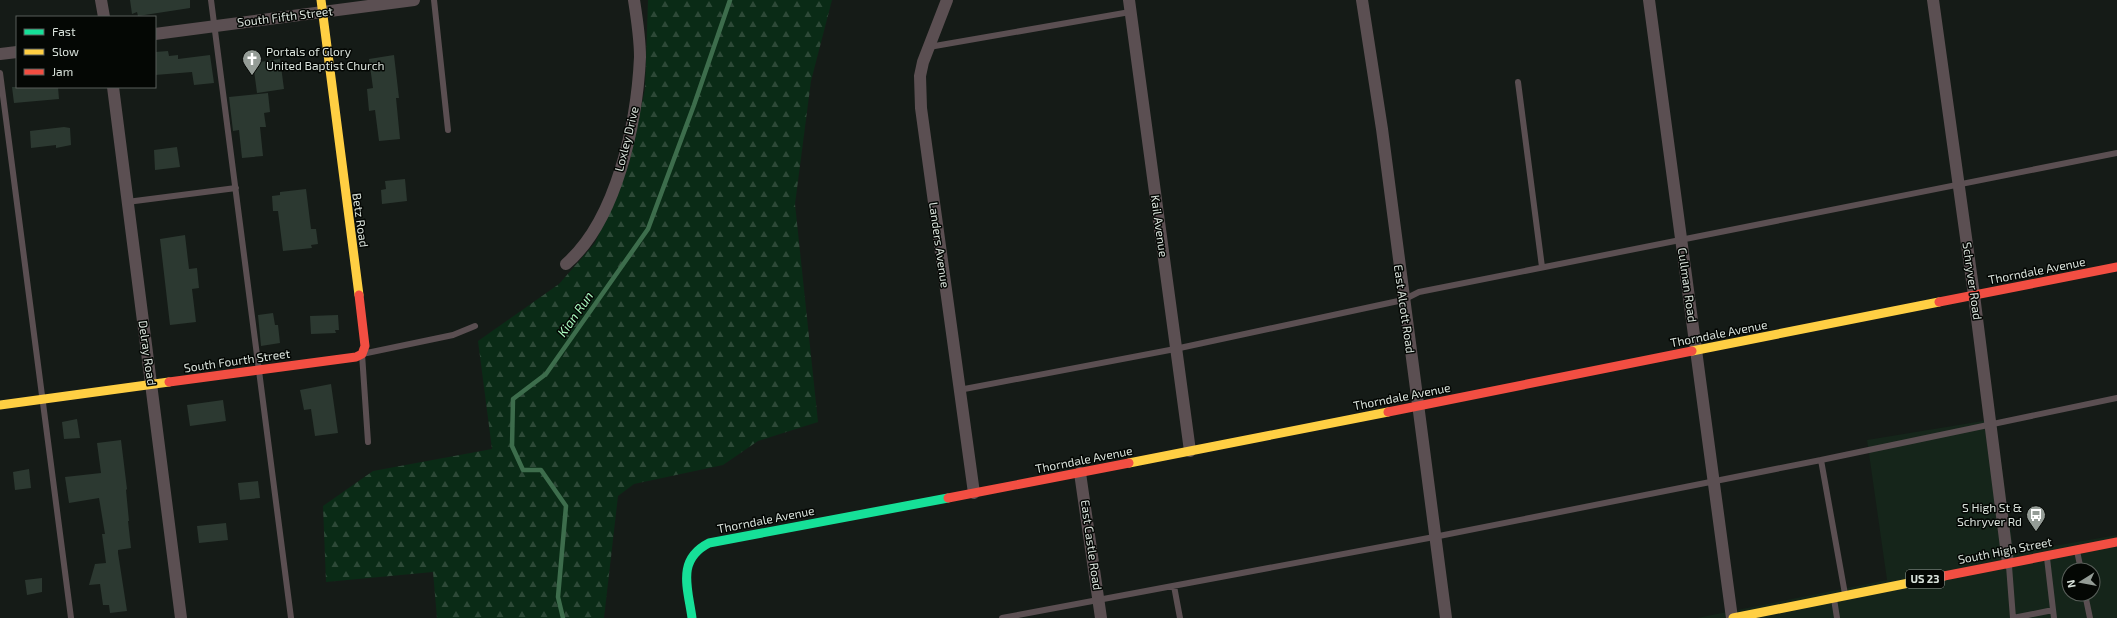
<svg xmlns="http://www.w3.org/2000/svg" width="2117" height="618" viewBox="0 0 2117 618" font-family="'Exo 2',sans-serif">
<style>
.built{fill:#15251a;fill-rule:evenodd}
.forest{fill:url(#forest-firs)}
.lines{fill:none;stroke-linecap:round;stroke-linejoin:round}
.stream{stroke:#3d6d4c;stroke-width:4.5}
.building{fill:#2c3931}
.lane{stroke:#5b4f52;stroke-width:6}
.street{stroke:#5b4f52;stroke-width:12}
.fast{stroke:#16e098;stroke-width:9}
.slow{stroke:#ffcf43;stroke-width:9}
.jam{stroke:#f24e42;stroke-width:9}
.labels{text-anchor:middle;stroke-width:3;stroke-linejoin:round;paint-order:stroke}
.shield{fill:#040704;stroke:#99a09a;stroke-width:1}
.shield-label{font-size:11px;font-weight:bold;fill:#d9e2db}
.street-label{font-size:12px;fill:#d9e2db;stroke:#040704}
.poi-label{font-size:12px;fill:#d9e2db;stroke:#040704;text-anchor:start}
.water-label{font-size:13px;font-style:italic;fill:#abfac0;stroke:#040704}
</style>
<defs>
<pattern id="forest-firs" width="22" height="20" patternUnits="userSpaceOnUse"><rect width="22" height="20" fill="#0a2b16"/><path d="M5 1l3.5 6h-7zM16 11l3.5 6h-7z" fill="#2d4937"/></pattern>
</defs>
<rect width="100%" height="100%" fill="#151b17"/>
<path class="built" d="M 1995,419 L 2014,553 L 2117,535 L 2117,618 L 1697,618 L 1887,580 L 1867,440 ZM 2069,570 L 2093,570 L 2093,594 L 2069,594 Z"/>
<path class="forest" d="M 648,0 L 832,0 L 811,81 L 795,204 L 818,422 L 758,441 L 723,465 L 634,484 L 618,496 L 604,618 L 437,618 L 433,572 L 326,582 L 323,506 L 373,471 L 492,449 L 478,341 L 559,284 L 595,243 L 629,164 L 645,89 Z"/>
<g class="lines">
<path class="stream" d="M 563,618 L 558,597 L 566,506 L 541,470 L 523,470 L 512,446 L 513,399 L 546,374 L 648,229 L 694,105 L 730,0"/>
</g>
<path class="building" d="M 130,0 L 190,0 L 190,8 L 138,16 L 137,12 L 132,14 Z
M 168,51 L 169,56 L 178,55 L 178,59 L 210,55 L 214,83 L 194,85 L 192,72 L 155,75 L 155,52 Z
M 394,55 L 399,98 L 396,98 L 400,139 L 379,141 L 375,110 L 369,111 L 367,89 L 373,88 L 369,59 Z
M 280,59 L 284,89 L 257,93 L 253,63 Z
M 12,87 L 58,87 L 59,99 L 14,103 Z
M 268,93 L 270,112 L 264,113 L 266,127 L 260,127 L 263,156 L 242,158 L 239,130 L 233,131 L 229,97 Z
M 64,127 L 70,128 L 71,145 L 56,148 L 56,145 L 31,148 L 30,131 Z
M 177,147 L 180,167 L 155,170 L 154,150 Z
M 405,179 L 407,201 L 382,204 L 381,190 L 386,189 L 385,181 Z
M 306,189 L 311,229 L 316,229 L 318,244 L 311,245 L 312,248 L 283,251 L 278,211 L 273,211 L 272,196 L 280,195 L 280,192 Z
M 185,235 L 189,269 L 197,268 L 199,288 L 192,289 L 196,322 L 170,325 L 160,239 Z
M 273,313 L 275,325 L 278,325 L 280,343 L 261,346 L 258,315 Z
M 338,315 L 339,330 L 335,330 L 336,333 L 311,334 L 310,316 Z
M 331,384 L 338,433 L 315,436 L 311,409 L 304,410 L 300,390 Z
M 223,400 L 226,421 L 190,426 L 187,405 Z
M 77,419 L 80,438 L 64,439 L 62,422 Z
M 121,440 L 127,489 L 126,490 L 129,521 L 128,521 L 131,548 L 118,550 L 118,553 L 127,611 L 110,613 L 109,605 L 103,605 L 100,584 L 89,585 L 95,564 L 106,563 L 102,534 L 105,534 L 99,498 L 69,503 L 65,477 L 101,473 L 97,443 Z
M 29,469 L 31,488 L 15,490 L 13,472 Z
M 258,481 L 260,498 L 240,500 L 238,483 Z
M 226,523 L 228,540 L 199,543 L 197,526 Z
M 42,578 L 42,592 L 27,595 L 25,580 Z"/>
<g class="lines">
<path class="lane" d="M 211,0 L 291,618
M 434,0 L 448,130
M 929,47 L 1130,12
M 0,73 L 71,618
M 1518,82 L 1542,267
M 127,202 L 236,188
M 959,390 L 1175,349 L 1403,300 L 1419,292 L 2117,153
M 368,442 L 362,354 L 453,335 L 475,326
M 1821,460 L 2117,398
M 2077,551 L 2081,570
M 2047,558 L 2054,618
M 2009,566 L 2013,618 L 2053,610
M 1174,586 L 1180,618
M 2085,594 L 2090,618
M 1834,599 L 1837,618
M 1002,618 L 1434,537 L 1821,460 L 1845,594"/>
<path class="street" d="M 101,0 L 104,17
M 947,0 L 923,62 L 920,76 L 921,108 L 974,493
M 1129,0 L 1190,451
M 1362,0 L 1382,129 L 1446,618
M 1649,0 L 1732,618
M 1933,0 L 1974,295 L 2008,563
M 155,34 L 414,0
M 0,54 L 17,52
M 113,87 L 181,618
M 566,264 C 617,220 637,122 640,57 C 640,38 637,19 634,0
M 1080,473 L 1101,618"/>
<path class="fast" d="M 692,618 C 688,588 676,560 709,543 L 948,498"/>
<path class="slow" d="M 321,0 L 359,295
M 1692,351 L 1939,302
M 0,405 L 169,382
M 1129,463 L 1388,412
M 1733,618 L 1944,576"/>
<path class="jam" d="M 1939,302 L 2117,267
M 169,382 L 356,357 L 362,354 L 365,346 L 359,295
M 1388,412 L 1692,351
M 948,498 L 1129,463
M 1944,576 L 2117,542"/>
</g>
<defs>
<g id="church-pin" transform="scale(1)"><path d="M0 17L-7.5 6A9.5 9.5 0 1 1 7.5 6Z" fill="#949c96" stroke="#040704"/><path d="M-1.2-6h2.4v3.5h3.3v2.4h-3.3V6h-2.4V-.1h-3.3v-2.4h3.3Z" fill="#fff"/></g>
<g id="bus-pin" transform="scale(1)"><path d="M0 17L-7.5 6A9.5 9.5 0 1 1 7.5 6Z" fill="#949c96" stroke="#040704"/><path d="M-5-6H5V4H4V6H2V4H-2V6H-4V4H-5ZM-3.5-4V0h7V-4ZM-3.5 1.2v1.5H-2V1.2ZM2 1.2v1.5H3.5V1.2Z" fill="#fff"/></g>
</defs>
<g fill-rule="evenodd">
<use href="#church-pin" x="252" y="59"/>
<use href="#bus-pin" x="2036" y="515"/>
</g>
<g class="labels">
<rect class="shield" x="1906" y="570" width="38" height="18" rx="3"/>
<g class="shield-label">
<text x="1925" y="583">US 23</text>
</g>
<g class="street-label">
<text transform="translate(285 17) rotate(-7)" y="4">South Fifth Street</text>
<text transform="translate(627 139) rotate(-76)" y="4">Loxley Drive</text>
<text transform="translate(360 220) rotate(82)" y="4">Betz Road</text>
<text transform="translate(1159 226) rotate(82)" y="4">Kail Avenue</text>
<text transform="translate(939 245) rotate(82)" y="4">Landers Avenue</text>
<text transform="translate(2037 271) rotate(-11)" y="4">Thorndale Avenue</text>
<text transform="translate(1972 281) rotate(82)" y="4">Schryver Road</text>
<text transform="translate(1687 285) rotate(82)" y="4">Cullman Road</text>
<text transform="translate(1404 309) rotate(82)" y="4">East Alcott Road</text>
<text transform="translate(1719 334) rotate(-11)" y="4">Thorndale Avenue</text>
<text transform="translate(147 353) rotate(82)" y="4">Delray Road</text>
<text transform="translate(237 361) rotate(-8)" y="4">South Fourth Street</text>
<text transform="translate(1402 397) rotate(-11)" y="4">Thorndale Avenue</text>
<text transform="translate(1084 460) rotate(-11)" y="4">Thorndale Avenue</text>
<text transform="translate(766 520) rotate(-11)" y="4">Thorndale Avenue</text>
<text transform="translate(1091 545) rotate(82)" y="4">East Castle Road</text>
<text transform="translate(2005 551) rotate(-11)" y="4">South High Street</text>
</g>
<g class="poi-label">
<text x="266" y="56">Portals of Glory<tspan x="266" dy="14">United Baptist Church</tspan></text>
<text x="2022" y="512" text-anchor="end">S High St &amp;<tspan x="2022" dy="14">Schryver Rd</tspan></text>
</g>
<g class="water-label">
<text transform="translate(575 314) rotate(-55)" y="5">Kian Run</text>
</g>
</g>
<rect x="16" y="16" width="140" height="72" fill="#040704" stroke="#595f5a"/>
<rect x="24" y="29" width="20" height="6" fill="#16e098" stroke="#595f5a"/>
<text x="52" y="36" font-size="12" fill="#d9e2db">Fast</text>
<rect x="24" y="49" width="20" height="6" fill="#ffcf43" stroke="#595f5a"/>
<text x="52" y="56" font-size="12" fill="#d9e2db">Slow</text>
<rect x="24" y="69" width="20" height="6" fill="#f24e42" stroke="#595f5a"/>
<text x="52" y="76" font-size="12" fill="#d9e2db">Jam</text>
<g transform="translate(2081 582) rotate(259)"><circle r="19" fill="#040704" stroke="#595f5a"/>
<path d="M0-3L7 15L0 10L-7 15Z" fill="#949c96"/>
<text y="-6" font-size="11" font-weight="bold" text-anchor="middle" fill="#d9e2db">N</text>
</g>
</svg>
